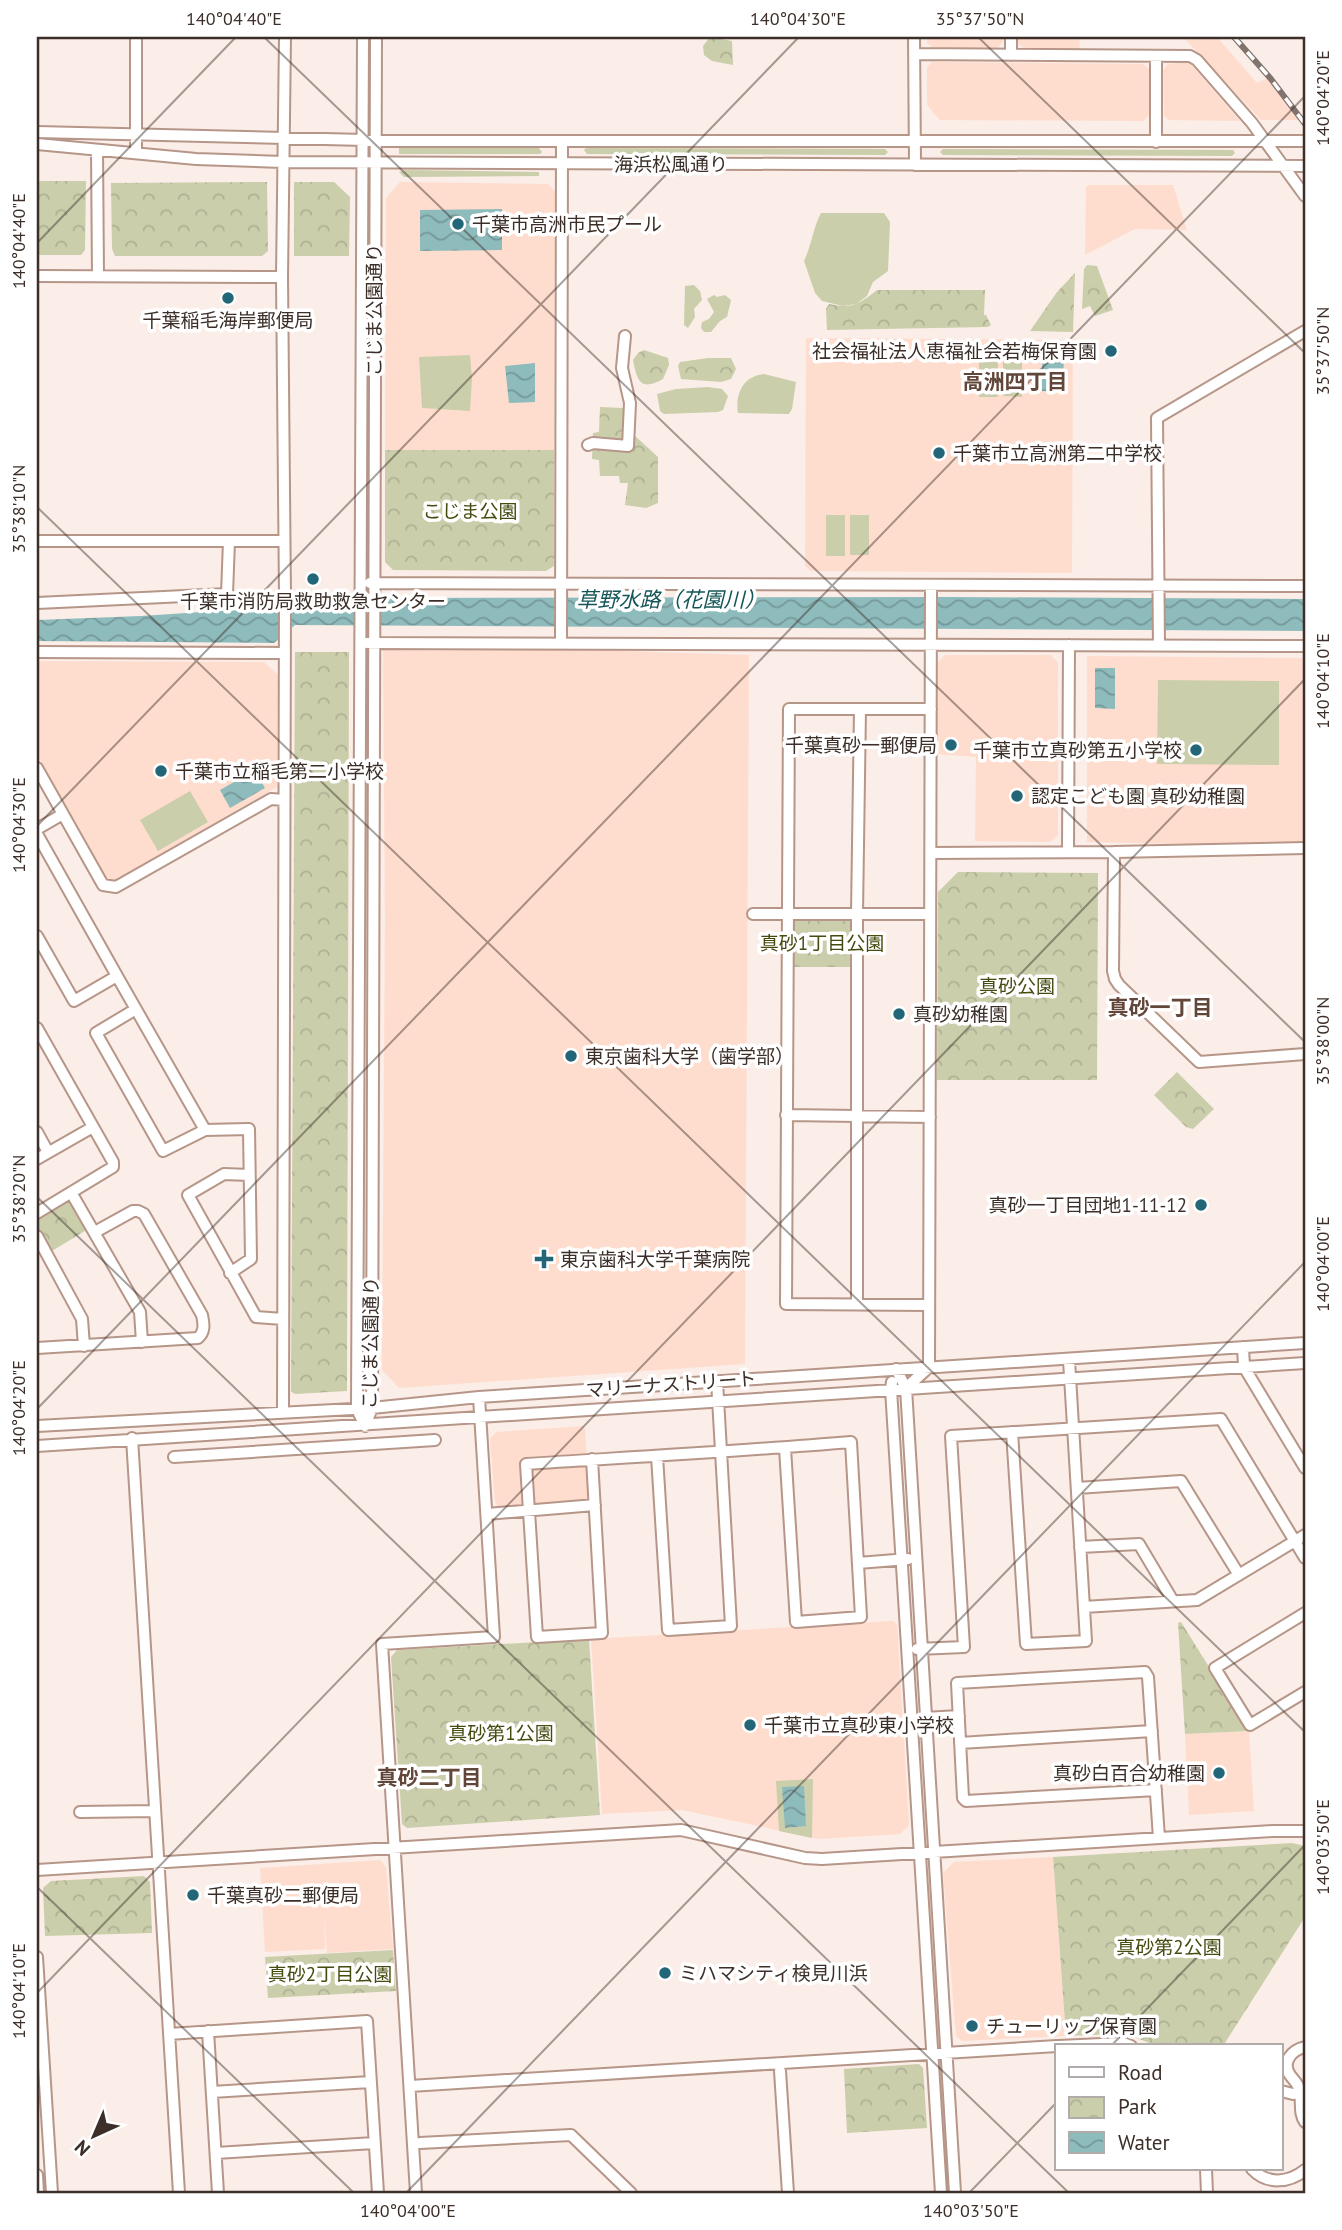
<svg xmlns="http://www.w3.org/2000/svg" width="1342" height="2230" viewBox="0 0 1342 2230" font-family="'PT Sans','Noto Sans JP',sans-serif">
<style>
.built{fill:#ffddce}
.green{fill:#caceab}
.park{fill:url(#park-crowns)}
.water{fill:url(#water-waves)}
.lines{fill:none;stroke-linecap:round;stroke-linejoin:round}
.minor-casing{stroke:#b69688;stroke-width:14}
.minor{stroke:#fff;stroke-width:10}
.rail-casing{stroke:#81746e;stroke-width:6}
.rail{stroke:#fff;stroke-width:3.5;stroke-dasharray:10;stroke-linecap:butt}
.ticks{fill:none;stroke:#3c2f29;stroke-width:2;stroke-opacity:0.45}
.poi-dot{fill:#236678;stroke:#fff;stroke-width:2.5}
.labels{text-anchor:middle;stroke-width:7;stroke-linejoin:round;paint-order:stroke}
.street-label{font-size:19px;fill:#3c2f29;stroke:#fff}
.poi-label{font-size:19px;fill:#3c2f29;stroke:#fff;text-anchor:start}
.park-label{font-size:19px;fill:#474b10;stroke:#fff}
.neighbourhood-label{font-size:21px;font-weight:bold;fill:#614639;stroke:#fff}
.water-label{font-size:21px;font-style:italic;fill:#155557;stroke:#fff}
.neatline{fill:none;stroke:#3c2f29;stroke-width:2.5}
.ticks-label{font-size:18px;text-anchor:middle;fill:#3c2f29}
</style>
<defs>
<pattern id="park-crowns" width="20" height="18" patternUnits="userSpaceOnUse" patternTransform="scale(1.75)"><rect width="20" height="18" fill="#caceab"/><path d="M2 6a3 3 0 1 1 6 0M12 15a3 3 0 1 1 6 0" fill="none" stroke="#aeb193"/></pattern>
<pattern id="water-waves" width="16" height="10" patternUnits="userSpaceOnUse" patternTransform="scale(1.75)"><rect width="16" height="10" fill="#8ebbbc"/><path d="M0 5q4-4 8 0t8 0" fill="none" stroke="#759899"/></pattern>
</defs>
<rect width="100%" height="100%" fill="#fbede7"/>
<path class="built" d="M 927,37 L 1003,37 L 1003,42 L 997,48 L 933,48 L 927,43 Z
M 1018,37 L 1079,37 L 1080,49 L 1023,48 L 1018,43 Z
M 1183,37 L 1217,37 L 1257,83 L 1268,78 L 1300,120 L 1261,120 Z
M 932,62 L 1143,64 L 1149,69 L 1149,115 L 1143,121 L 940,120 L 927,105 L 927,67 Z
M 1189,62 L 1240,121 L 1169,120 L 1164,116 L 1163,70 L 1168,64 Z
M 400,182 L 548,184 L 555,191 L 554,450 L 385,450 L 386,198 Z
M 1090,185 L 1173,185 L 1187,230 L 1135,229 L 1085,255 L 1086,187 Z
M 806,338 L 1073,340 L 1072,573 L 811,571 L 805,566 Z
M 383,650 L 589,650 L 749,655 L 745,1364 L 399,1388 L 382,1370 L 385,919 Z
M 945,655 L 1051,655 L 1058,663 L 1058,835 L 1050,842 L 975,841 L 976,757 L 936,754 L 937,663 Z
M 1087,656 L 1305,658 L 1305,846 L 1087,842 Z
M 37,661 L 264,662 L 278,675 L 277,787 L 115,881 L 106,878 L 37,754 Z
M 583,1426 L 585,1429 L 589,1498 L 586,1501 L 498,1507 L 495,1502 L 490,1439 L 496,1432 Z
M 893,1621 L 897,1624 L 909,1825 L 900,1834 L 819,1839 L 682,1810 L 602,1814 L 591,1639 Z
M 1249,1731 L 1254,1811 L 1189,1815 L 1185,1734 Z
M 1053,1857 L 1066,2036 L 962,2041 L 956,2036 L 943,1873 L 954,1862 Z
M 380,1860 L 386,1867 L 393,1949 L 327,1953 L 324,1916 L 325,1949 L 265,1952 L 260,1868 Z"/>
<path class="green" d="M 399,147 L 538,147 L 542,152 L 540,154 L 399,154 Z
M 586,148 L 885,149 L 888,152 L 885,155 L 587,154 L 584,150 Z
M 943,149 L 1233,150 L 1235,153 L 1232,156 L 943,155 L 940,152 Z
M 405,170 L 539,172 L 539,176 L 404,177 L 399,172 Z
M 821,213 L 884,213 L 890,222 L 888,271 L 873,282 L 867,296 L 856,304 L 843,306 L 822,301 L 815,293 L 804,261 C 812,244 813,228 821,213 Z
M 694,285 L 700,291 L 702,300 L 694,309 L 695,317 L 688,328 L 684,325 L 685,286 Z
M 714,295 L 717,297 L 725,295 L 731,300 L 727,317 L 720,321 L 711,332 L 704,332 L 701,328 L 702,322 L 709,319 L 714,312 L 707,299 Z
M 470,355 L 472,379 L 470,411 L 422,408 L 419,357 Z
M 979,356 L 998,356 L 998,397 L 979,397 Z
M 1003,356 L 1022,356 L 1022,397 L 1003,396 Z
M 764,374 L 796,382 L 792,409 L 789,414 L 738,413 C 735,394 743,376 764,374 Z
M 708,387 L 722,389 L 728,396 L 723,410 L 718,412 L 664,414 L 660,411 L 657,394 L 676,389 Z
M 826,515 L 845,515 L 845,556 L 826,556 Z
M 850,515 L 869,515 L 869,555 L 850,555 Z
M 1158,680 L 1279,681 L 1279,765 L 1157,764 Z
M 190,791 L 208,822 L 158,851 L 140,820 Z
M 813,1779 L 812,1838 L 779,1831 L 776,1781 Z"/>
<path class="park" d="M 710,37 L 732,41 L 733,65 L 712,61 L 704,55 L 703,46 Z
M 37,181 L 86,181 L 85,250 L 81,255 L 37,255 Z
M 267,182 L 268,251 L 262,256 L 115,256 L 112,249 L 111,183 Z
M 294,182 L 334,182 L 350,197 L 349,256 L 294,256 Z
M 1087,265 L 1097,266 L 1113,310 L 1095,316 L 1090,306 L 1082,309 L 1084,269 Z
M 1075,273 L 1073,332 L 1030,331 L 1057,292 Z
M 877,290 L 985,290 L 984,315 L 986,315 L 991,325 L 988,327 L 827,330 L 826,309 L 829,304 C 853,309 859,304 877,290 Z
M 644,350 L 668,358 L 669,365 L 663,379 C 640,392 637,380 633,360 L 638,353 Z
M 708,358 L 731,358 L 736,369 L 731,379 L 721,382 L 681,379 L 678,366 L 680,362 Z
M 600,407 L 623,408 L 633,414 L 634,435 L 658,457 L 658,503 L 646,508 L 625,505 L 628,483 L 620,483 L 619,476 L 600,476 L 599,460 L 592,459 L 593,433 L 599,432 Z
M 385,450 L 554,450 L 554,566 L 546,571 L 393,570 L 385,562 Z
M 295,652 L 349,652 L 347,1391 L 295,1394 L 291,1391 Z
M 958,872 L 1098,873 L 1097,1080 L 937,1080 L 938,892 Z
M 849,918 L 852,922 L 852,967 L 792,967 L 792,923 L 796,919 Z
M 1177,1072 L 1214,1109 L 1193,1129 L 1186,1127 L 1154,1095 Z
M 69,1201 L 73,1203 L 88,1229 L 52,1251 L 37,1225 L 37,1221 Z
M 1181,1622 L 1249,1731 L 1185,1734 L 1178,1623 Z
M 589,1639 L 600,1815 L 407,1828 L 402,1824 L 391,1657 L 397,1650 Z
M 1292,1843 L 1305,1846 L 1305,1917 L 1223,2046 L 1157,2046 L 1134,2037 L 1114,2034 L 1066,2036 L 1053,1857 Z
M 144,1876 L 150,1882 L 152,1933 L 45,1936 L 43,1888 L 51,1881 Z
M 393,1950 L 396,1991 L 268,1998 L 265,1957 Z
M 919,2064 L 923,2068 L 927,2128 L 847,2133 L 844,2069 Z"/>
<path class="water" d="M 502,209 L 502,250 L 420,251 L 420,210 Z
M 1042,351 L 1064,351 L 1063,392 L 1042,391 Z
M 535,363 L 535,402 L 509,403 L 505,366 Z
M 951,597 L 1305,599 L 1305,631 L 295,625 L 274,643 L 37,641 L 37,620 L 141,616 L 247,609 L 274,605 L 348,604 L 395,598 Z
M 1095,668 L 1115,668 L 1115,709 L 1095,708 Z
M 255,770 L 265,788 L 230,808 L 220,790 Z
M 804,1786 L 806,1826 L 785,1828 L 782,1787 Z"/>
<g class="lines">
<g class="minor-casing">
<path id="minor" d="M 363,37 L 357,1409 L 365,1426
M 914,37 L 915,165
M 914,54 L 1190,56 L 1197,60 L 1252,123 L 1305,196
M 1011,55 L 1011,37
M 1156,57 L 1156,142
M 37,132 L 405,141 L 1305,141
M 37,144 L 196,159 L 283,162 L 1305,166
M 97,150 L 98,276
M 136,153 L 136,37
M 37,276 L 282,277
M 588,445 L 593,443 L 628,446 L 630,403 L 622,368 L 625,336
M 37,541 L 284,541
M 370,583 L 1305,586
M 37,603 L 227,594 L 229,541
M 367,643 L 1305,646
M 561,643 L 562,141
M 1159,646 L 1157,418 L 1305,331
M 37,652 L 285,653
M 37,768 L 103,885 L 116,887 L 271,799 L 284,800
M 37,829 L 63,814
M 37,834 L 117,976 L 74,1001 L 37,936
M 1068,851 L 1069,645
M 1114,852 L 1305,848
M 931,853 L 1114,852 L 1113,971 L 1115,979 L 1119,985 L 1199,1062 L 1305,1054
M 753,914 L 930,914
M 117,976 L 205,1130
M 136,1009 L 96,1033 L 163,1151 L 205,1130 L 249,1129 L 251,1259 L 230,1273
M 37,1028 L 113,1162 L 113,1167 L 37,1213
M 786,1115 L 930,1117
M 37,1132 L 48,1152
M 37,1159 L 93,1127
M 249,1175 L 224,1174 L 188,1195 L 256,1317 L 283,1319
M 72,1194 L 140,1312 L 142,1342
M 37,1236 L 82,1319 L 84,1346
M 857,1304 L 857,913 L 860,709
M 929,1305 L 786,1304 L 789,709 L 931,709
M 1243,1347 L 1244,1367 L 1305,1468
M 37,1348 L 198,1338 C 205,1332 204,1324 202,1315 L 144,1214 L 138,1211 L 133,1211 L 95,1232
M 896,1369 L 906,1388 L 955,2193
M 892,1382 L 891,1389 L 941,2193
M 906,1388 L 929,1367 L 931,585
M 283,1413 L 285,597 L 282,277 L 285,37
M 37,1426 L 372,1408 L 479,1397 L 1305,1343
M 365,1426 L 372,1408 L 376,37
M 1012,1432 L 1026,1644 L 1086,1641 L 1069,1360
M 132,1438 L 179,2193
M 37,1446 L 1305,1363
M 657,1456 L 668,1630 L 731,1626 L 717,1381
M 174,1457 L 435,1440
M 592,1459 L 602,1633 L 537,1637 L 526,1464 C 635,1457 743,1451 851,1442 L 861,1617 L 796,1622 L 785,1448
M 1077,1488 L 1181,1481 L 1239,1575
M 487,1514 L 595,1505
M 1080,1547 L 1139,1544 L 1173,1601
M 858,1563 L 908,1559
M 1084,1607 L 1197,1600 L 1305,1535
M 1305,1613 L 1215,1668 L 1250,1725 L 1305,1692
M 917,1649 L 964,1647 L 951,1436 L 1221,1419 L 1305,1558
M 925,1718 L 959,1716
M 960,1743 L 1152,1731
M 1156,1790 L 966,1801 L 963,1798 L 957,1683 L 1145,1672 L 1148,1677 L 1159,1838
M 80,1812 L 155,1811
M 37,1870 L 681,1830 L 805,1858 L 822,1859 L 1273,1831 L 1305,1831
M 37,1957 L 52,2193
M 208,2031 L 218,2193
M 169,2034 L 367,2021 L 378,2193
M 1059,2046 L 1123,2043 L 1131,2046
M 1305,2047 C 1292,2050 1281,2062 1290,2075 C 1294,2081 1298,2083 1299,2089 C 1303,2101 1298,2112 1305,2122
M 780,2071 L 788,2193
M 410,2086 L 1057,2046
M 1281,2091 L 1293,2094 L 1300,2092
M 212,2092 L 370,2082
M 420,2143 L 571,2135 L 631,2193
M 216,2153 L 374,2143
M 1206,2169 L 1207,2193
M 1252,2169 C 1267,2185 1289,2183 1305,2170
M 37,2175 L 38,2193
M 416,2193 L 382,1644 L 494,1637 L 479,1397"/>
</g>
<use href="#minor" class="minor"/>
<g class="rail-casing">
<path id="rail" d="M 1234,37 L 1271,79 L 1305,124"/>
</g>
<use href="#rail" class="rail"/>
</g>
<path class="ticks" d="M 264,37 L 1305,1042M 978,37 L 1305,353M 37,243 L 236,37M 37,507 L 1305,1732M 37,826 L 799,37M 37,1197 L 1069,2193M 37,1409 L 1305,96M 37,1887 L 354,2193M 37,1993 L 1305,679M 1111,2046 L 1305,1845M 406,2193 L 1305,1262M 969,2193 L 1057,2102"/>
<g class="poi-dot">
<circle cx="458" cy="224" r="7"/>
<circle cx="228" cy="298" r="7"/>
<circle cx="1111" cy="351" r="7"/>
<circle cx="939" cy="453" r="7"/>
<circle cx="313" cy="579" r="7"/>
<circle cx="951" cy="745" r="7"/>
<circle cx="1196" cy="750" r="7"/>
<circle cx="161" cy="771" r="7"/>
<circle cx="1017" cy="796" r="7"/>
<circle cx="899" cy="1014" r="7"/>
<circle cx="571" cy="1056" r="7"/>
<circle cx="1201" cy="1205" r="7"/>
<path d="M540.5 1248.5h7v7h7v7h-7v7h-7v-7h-7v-7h7z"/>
<circle cx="750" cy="1725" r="7"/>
<circle cx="1219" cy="1773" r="7"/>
<circle cx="193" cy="1895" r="7"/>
<circle cx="665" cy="1973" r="7"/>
<circle cx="972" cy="2026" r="7"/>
</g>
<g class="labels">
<g class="street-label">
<text x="671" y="171">海浜松風通り</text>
<text transform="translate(374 310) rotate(-90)" y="7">こじま公園通り</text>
<text transform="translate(370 1343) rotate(-89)" y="7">こじま公園通り</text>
<text transform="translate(671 1384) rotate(-4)" y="7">マリーナストリート</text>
</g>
<g class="poi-label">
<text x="472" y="231">千葉市高洲市民プール</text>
<text x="228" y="327" text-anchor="middle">千葉稲毛海岸郵便局</text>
<text x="1097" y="358" text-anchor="end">社会福祉法人恵福祉会若梅保育園</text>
<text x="953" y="460">千葉市立高洲第二中学校</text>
<text x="313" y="608" text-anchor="middle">千葉市消防局救助救急センター</text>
<text x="937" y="752" text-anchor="end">千葉真砂一郵便局</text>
<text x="1182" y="757" text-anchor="end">千葉市立真砂第五小学校</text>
<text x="175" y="778">千葉市立稲毛第二小学校</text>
<text x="1031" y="803">認定こども園 真砂幼稚園</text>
<text x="913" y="1021">真砂幼稚園</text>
<text x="585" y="1063">東京歯科大学（歯学部）</text>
<text x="1187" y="1212" text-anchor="end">真砂一丁目団地1-11-12</text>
<text x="560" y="1266">東京歯科大学千葉病院</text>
<text x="764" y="1732">千葉市立真砂東小学校</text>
<text x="1205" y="1780" text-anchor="end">真砂白百合幼稚園</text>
<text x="207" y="1902">千葉真砂二郵便局</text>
<text x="679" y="1980">ミハマシティ検見川浜</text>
<text x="986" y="2033">チューリップ保育園</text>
</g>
<g class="park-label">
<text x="470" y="518">こじま公園</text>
<text x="822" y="950">真砂1丁目公園</text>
<text x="1017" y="993">真砂公園</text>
<text x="501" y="1740">真砂第1公園</text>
<text x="1169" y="1954">真砂第2公園</text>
<text x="330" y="1981">真砂2丁目公園</text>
</g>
<g class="neighbourhood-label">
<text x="1015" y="389">高洲四丁目</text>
<text x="1160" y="1015">真砂一丁目</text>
<text x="429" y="1785">真砂二丁目</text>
</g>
<g class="water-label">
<text x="671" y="607">草野水路（花園川）</text>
</g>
</g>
<rect width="1342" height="2230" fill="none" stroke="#ffffff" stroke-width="77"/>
<rect x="1055" y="2044" width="228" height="126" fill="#ffffff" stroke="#b1aca9" stroke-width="2"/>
<rect x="1069" y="2067" width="35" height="10" fill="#ffffff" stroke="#b1aca9" stroke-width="2"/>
<text x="1118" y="2080" font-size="21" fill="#3c2f29">Road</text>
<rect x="1069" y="2097" width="35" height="21" fill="url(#park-crowns)" stroke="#b1aca9" stroke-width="2"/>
<text x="1118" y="2114" font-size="21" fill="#3c2f29">Park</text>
<rect x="1069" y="2132" width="35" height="21" fill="url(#water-waves)" stroke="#b1aca9" stroke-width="2"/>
<text x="1118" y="2150" font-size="21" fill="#3c2f29">Water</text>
<g transform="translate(94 2136) rotate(224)" stroke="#ffffff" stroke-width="5" paint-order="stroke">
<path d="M0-5L12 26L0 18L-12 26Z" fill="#3c2f29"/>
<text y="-10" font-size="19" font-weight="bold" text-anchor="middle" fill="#3c2f29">N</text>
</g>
<rect x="38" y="38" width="1266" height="2154" class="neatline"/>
<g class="ticks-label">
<text x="234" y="25">140°04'40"E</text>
<text x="798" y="25">140°04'30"E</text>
<text x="980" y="25">35°37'50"N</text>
<text transform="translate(1323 98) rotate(-90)" y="6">140°04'20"E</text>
<text transform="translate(19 241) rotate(-90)" y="6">140°04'40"E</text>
<text transform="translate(1323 351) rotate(-90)" y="6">35°37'50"N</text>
<text transform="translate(19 509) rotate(-90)" y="6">35°38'10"N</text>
<text transform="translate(1323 681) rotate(-90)" y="6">140°04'10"E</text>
<text transform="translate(19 825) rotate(-90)" y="6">140°04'30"E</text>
<text transform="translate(1323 1041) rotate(-90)" y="6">35°38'00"N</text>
<text transform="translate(19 1199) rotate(-90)" y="6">35°38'20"N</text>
<text transform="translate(1323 1264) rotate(-90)" y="6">140°04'00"E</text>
<text transform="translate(19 1408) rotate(-90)" y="6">140°04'20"E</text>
<text transform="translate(1323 1847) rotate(-90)" y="6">140°03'50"E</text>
<text transform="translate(19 1991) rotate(-90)" y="6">140°04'10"E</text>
<text x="408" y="2217">140°04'00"E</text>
<text x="971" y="2217">140°03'50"E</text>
</g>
</svg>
